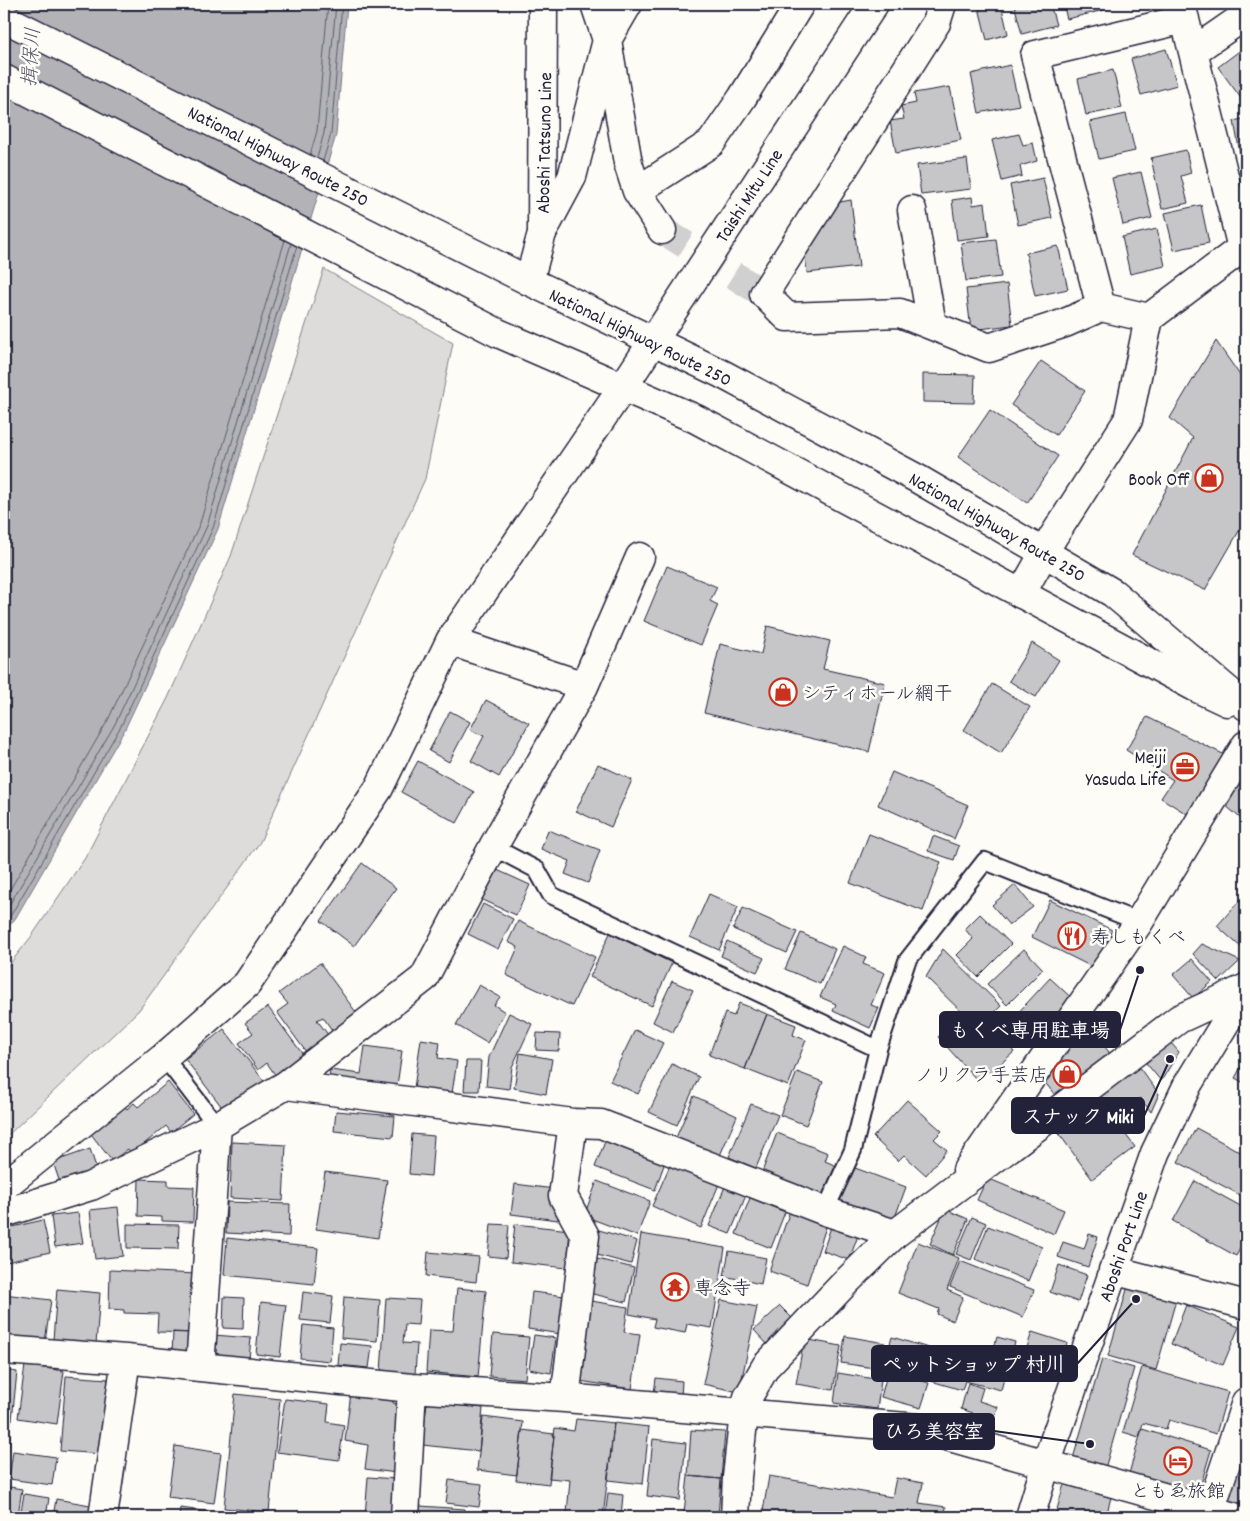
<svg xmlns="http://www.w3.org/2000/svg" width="1250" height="1521" viewBox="0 0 1250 1521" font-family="Dekko,'Klee One',sans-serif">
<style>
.green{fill:#dddcdb;stroke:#807f8b}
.water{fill:#b2b2b7;stroke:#787885}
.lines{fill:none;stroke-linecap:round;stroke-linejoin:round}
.shore{stroke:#5c5c6d;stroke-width:1}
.building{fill:#c6c6c8;stroke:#22223b}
.street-tunnel{stroke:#d1d0d1;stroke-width:28;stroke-dasharray:28 14;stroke-linecap:butt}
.lane-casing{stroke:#22223b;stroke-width:20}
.street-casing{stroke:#22223b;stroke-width:31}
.secondary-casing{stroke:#22223b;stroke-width:31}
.primary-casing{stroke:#22223b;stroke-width:31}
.highway-casing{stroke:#22223b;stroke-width:31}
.lane{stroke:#fdfcf7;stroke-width:16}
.street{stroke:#fdfcf7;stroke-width:28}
.secondary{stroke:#fdfcf7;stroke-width:28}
.primary{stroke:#fdfcf7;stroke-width:28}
.highway{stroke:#fdfcf7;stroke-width:28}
.labels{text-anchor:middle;stroke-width:5;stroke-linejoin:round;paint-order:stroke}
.street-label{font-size:19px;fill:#22223b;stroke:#fdfcf7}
.poi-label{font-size:19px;fill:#22223b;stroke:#fdfcf7;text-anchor:end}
.water-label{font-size:20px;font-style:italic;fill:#545466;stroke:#fdfcf7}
.leader{fill:none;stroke:#22223b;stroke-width:2}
.callout-dot{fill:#22223b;stroke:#fdfcf7;stroke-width:2}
.callout{fill:#22223b;stroke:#22223b;stroke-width:2}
.callout-label{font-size:20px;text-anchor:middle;font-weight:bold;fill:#fff}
</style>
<rect width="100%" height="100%" fill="#fdfcf7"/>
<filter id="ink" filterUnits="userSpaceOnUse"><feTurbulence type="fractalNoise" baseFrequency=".02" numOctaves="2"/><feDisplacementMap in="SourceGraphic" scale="10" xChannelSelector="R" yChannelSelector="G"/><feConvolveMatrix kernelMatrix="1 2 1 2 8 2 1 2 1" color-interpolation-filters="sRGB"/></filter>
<g filter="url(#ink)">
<path class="green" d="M 324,269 L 453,343 L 425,479 L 260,842 L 139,1010 L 4,1139 L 4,971 L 31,937 L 85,858 L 168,698 L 231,556 Z"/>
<path class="water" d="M 4,4 L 347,4 L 336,135 L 218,529 L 125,729 L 15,919 L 4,931 Z"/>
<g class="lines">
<path class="shore" d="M 310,155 L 317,131 L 328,4
M 317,158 L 324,133 L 336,4
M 323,161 L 331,134 L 342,4
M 4,900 L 108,720 L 200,523 L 285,240
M 4,914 L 115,724 L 207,526 L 291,244
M 4,924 L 11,915 L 121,726 L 213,528 L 297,246"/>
</g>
<path class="building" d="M 978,4 L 1001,4 L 1008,34 L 987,40 Z
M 1014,4 L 1050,4 L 1056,25 L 1022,34 Z
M 1063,4 L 1102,4 L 1104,10 L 1067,19 Z
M 1246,46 L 1246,105 L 1218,67 Z
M 1166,49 L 1177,85 L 1141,95 L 1131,59 Z
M 1010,65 L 1019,105 L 979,113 L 971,74 Z
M 1113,70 L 1122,108 L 1086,115 L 1078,79 Z
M 950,87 L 961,140 L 896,153 L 890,121 L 904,119 L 901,106 L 916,103 L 914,93 Z
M 1126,114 L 1135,151 L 1099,159 L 1090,122 Z
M 1246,118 L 1246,186 L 1234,121 Z
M 1019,134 L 1023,145 L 1033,143 L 1037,161 L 1020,166 L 1022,176 L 1002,181 L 992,140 Z
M 1186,150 L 1191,173 L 1181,176 L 1188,203 L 1162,209 L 1151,158 Z
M 967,159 L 971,189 L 921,195 L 917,165 Z
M 1141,172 L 1152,218 L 1123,225 L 1112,178 Z
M 1043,178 L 1052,218 L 1018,225 L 1010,185 Z
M 972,197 L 973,205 L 985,203 L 989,236 L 957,240 L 952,200 Z
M 851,200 L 859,267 L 807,273 L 805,254 L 840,202 Z
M 1201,205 L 1209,243 L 1174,250 L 1165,213 Z
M 1157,229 L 1165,266 L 1130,274 L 1122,237 Z
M 996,239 L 1001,277 L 966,281 L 961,243 Z
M 1058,246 L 1068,289 L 1035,296 L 1026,253 Z
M 1007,284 L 1012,325 L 971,330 L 966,289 Z
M 1216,341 L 1246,384 L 1246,519 L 1205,590 L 1132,555 L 1193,438 L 1170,418 Z
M 1041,361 L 1085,391 L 1056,435 L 1011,405 Z
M 923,374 L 975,375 L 974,403 L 923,402 Z
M 990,410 L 1058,456 L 1027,503 L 958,457 Z
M 667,566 L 717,587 L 710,601 L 718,605 L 701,645 L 644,621 Z
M 767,626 L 830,641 L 823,669 L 885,683 L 869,752 L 704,713 L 720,644 L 761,654 Z
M 1032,643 L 1059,660 L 1036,697 L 1009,681 Z
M 992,684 L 1030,707 L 1001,753 L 964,730 Z
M 486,700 L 529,723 L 499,777 L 471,761 L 484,736 L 470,730 Z
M 450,711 L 470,722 L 449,762 L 429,751 Z
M 1147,717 L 1225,755 L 1187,814 L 1161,798 L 1173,780 L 1126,750 Z
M 418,761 L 474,792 L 457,823 L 401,792 Z
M 598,764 L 632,780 L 611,827 L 576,811 Z
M 892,772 L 968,805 L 954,839 L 878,805 Z
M 1246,773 L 1246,823 L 1225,805 Z
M 548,830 L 600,850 L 588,883 L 565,874 L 570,861 L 541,849 Z
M 869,834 L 941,862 L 923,911 L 850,883 Z
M 933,836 L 959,846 L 954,860 L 928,851 Z
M 362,863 L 396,888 L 354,946 L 321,921 Z
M 495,869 L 530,885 L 516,915 L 481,899 Z
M 1015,885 L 1033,907 L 1009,925 L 992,905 Z
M 709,894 L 738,907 L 719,950 L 690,937 Z
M 1050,900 L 1112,930 L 1094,968 L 1032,937 Z
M 1240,900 L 1246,905 L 1246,945 L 1243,949 L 1217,926 Z
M 483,904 L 513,919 L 498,949 L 468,934 Z
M 743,908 L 797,932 L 787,953 L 733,929 Z
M 980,914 L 1011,944 L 978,977 L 957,955 L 973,939 L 965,929 Z
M 518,921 L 595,957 L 572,1006 L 506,975 L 518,947 L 508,942 Z
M 610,933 L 672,963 L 652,1006 L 590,977 Z
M 801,933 L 835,949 L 820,984 L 785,969 Z
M 727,941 L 764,958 L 757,972 L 721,956 Z
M 1202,944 L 1240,961 L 1219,981 L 1193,954 Z
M 843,946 L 866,957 L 863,964 L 885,973 L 871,1005 L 879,1008 L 870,1028 L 833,1011 L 836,1004 L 820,997 Z
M 943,949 L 1001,1006 L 978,1028 L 926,977 Z
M 1024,949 L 1043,969 L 1007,1005 L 987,984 Z
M 1192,959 L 1212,982 L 1193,998 L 1173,975 Z
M 320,963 L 361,1019 L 336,1036 L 323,1017 L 317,1020 L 332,1040 L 309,1056 L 277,1012 L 288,1004 L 279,993 Z
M 1050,978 L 1078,1004 L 1043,1042 L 1015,1016 Z
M 672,981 L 693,990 L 673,1032 L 653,1022 Z
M 479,985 L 500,997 L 494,1005 L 505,1012 L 487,1043 L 456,1025 Z
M 739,1003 L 767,1014 L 745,1069 L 709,1055 L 725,1013 L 734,1016 Z
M 268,1007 L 304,1056 L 276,1076 L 267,1063 L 258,1070 L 239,1043 L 253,1033 L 245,1023 Z
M 509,1013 L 532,1024 L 512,1067 L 509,1089 L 486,1086 L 489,1057 Z
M 767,1014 L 796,1025 L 793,1035 L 806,1040 L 788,1086 L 745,1069 Z
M 958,1019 L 973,1036 L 988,1022 L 1014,1052 L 990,1073 L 987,1069 L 976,1079 L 938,1037 Z
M 1088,1025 L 1112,1056 L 1058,1099 L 1040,1076 L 1069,1040 Z
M 224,1029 L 264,1081 L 225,1111 L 185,1059 Z
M 635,1030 L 663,1043 L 638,1094 L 610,1081 Z
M 537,1033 L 560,1034 L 559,1051 L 536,1050 Z
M 421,1039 L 440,1042 L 438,1058 L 457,1061 L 452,1093 L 414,1088 Z
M 1171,1043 L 1179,1052 L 1161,1081 L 1146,1063 Z
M 365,1046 L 402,1051 L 396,1093 L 328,1083 L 330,1070 L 361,1074 Z
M 520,1053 L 552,1059 L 546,1094 L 514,1088 Z
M 1246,1058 L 1246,1084 L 1235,1078 Z
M 466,1061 L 481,1061 L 479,1091 L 464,1091 Z
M 672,1064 L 699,1077 L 677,1125 L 649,1112 Z
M 1138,1066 L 1159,1094 L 1151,1112 L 1140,1098 L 1116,1116 L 1100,1095 Z
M 797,1072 L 823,1082 L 806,1125 L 780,1115 Z
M 168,1082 L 193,1114 L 171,1132 L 166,1126 L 132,1154 L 128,1149 L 112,1161 L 91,1134 L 125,1107 L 127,1109 L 134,1103 L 138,1107 Z
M 694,1096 L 737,1116 L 718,1160 L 675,1140 Z
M 907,1100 L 942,1131 L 934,1139 L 947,1150 L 926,1175 L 904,1155 L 898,1161 L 873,1137 Z
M 1096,1102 L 1106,1117 L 1110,1114 L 1135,1147 L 1092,1179 L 1057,1131 Z
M 751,1104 L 778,1115 L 756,1168 L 729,1157 Z
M 336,1111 L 395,1116 L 393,1137 L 334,1131 Z
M 1196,1128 L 1246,1155 L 1246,1198 L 1178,1162 Z
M 777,1133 L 828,1153 L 825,1161 L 839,1167 L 827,1198 L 762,1172 Z
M 412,1134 L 434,1136 L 431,1176 L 409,1174 Z
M 606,1139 L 665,1162 L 655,1190 L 595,1167 Z
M 232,1142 L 286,1145 L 283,1201 L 230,1198 Z
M 90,1149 L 98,1173 L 61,1186 L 53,1162 Z
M 671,1163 L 719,1184 L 701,1228 L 652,1206 Z
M 847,1165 L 906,1187 L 891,1228 L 833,1206 Z
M 325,1172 L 387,1180 L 378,1238 L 316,1229 Z
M 987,1178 L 1064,1210 L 1054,1234 L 977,1200 Z
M 139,1179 L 168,1180 L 168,1186 L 194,1187 L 193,1222 L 162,1221 L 162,1217 L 138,1216 Z
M 597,1181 L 650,1201 L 637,1236 L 584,1216 Z
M 1195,1181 L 1246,1209 L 1246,1238 L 1236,1256 L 1173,1221 Z
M 515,1184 L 562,1190 L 558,1220 L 511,1214 Z
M 726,1184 L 747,1193 L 730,1234 L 709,1226 Z
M 750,1198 L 785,1212 L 771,1248 L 736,1234 Z
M 227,1202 L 290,1204 L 289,1236 L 226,1233 Z
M 118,1207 L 123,1256 L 95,1259 L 90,1210 Z
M 945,1209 L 968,1219 L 953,1255 L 930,1244 Z
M 790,1211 L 827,1224 L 807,1284 L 769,1271 Z
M 78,1213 L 83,1243 L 55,1247 L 51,1216 Z
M 972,1217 L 986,1223 L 971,1260 L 956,1254 Z
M 43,1220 L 50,1252 L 7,1262 L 4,1246 L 4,1229 Z
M 127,1224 L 179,1225 L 178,1249 L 127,1248 Z
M 491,1224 L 509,1225 L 506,1258 L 488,1256 Z
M 515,1224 L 570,1230 L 567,1268 L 511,1262 Z
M 832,1224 L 859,1233 L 849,1260 L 823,1251 Z
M 988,1226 L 1042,1247 L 1028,1281 L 975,1259 Z
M 592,1228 L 637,1241 L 631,1264 L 586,1252 Z
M 641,1234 L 725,1248 L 712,1328 L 687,1324 L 685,1333 L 653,1327 L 655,1319 L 629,1314 Z
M 1089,1234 L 1098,1237 L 1088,1267 L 1058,1257 L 1063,1242 L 1084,1249 Z
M 227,1238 L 318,1248 L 314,1284 L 224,1275 Z
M 918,1242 L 959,1258 L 947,1290 L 963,1297 L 953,1321 L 937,1314 L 939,1309 L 898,1293 Z
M 729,1251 L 766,1258 L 761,1284 L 724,1276 Z
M 428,1252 L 479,1257 L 476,1282 L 426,1276 Z
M 589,1257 L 634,1268 L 626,1302 L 581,1291 Z
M 960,1261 L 1034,1290 L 1023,1317 L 950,1287 Z
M 1059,1265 L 1087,1275 L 1078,1302 L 1050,1292 Z
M 110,1270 L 197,1274 L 194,1333 L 157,1332 L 158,1314 L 124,1313 L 124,1310 L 109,1309 Z
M 1128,1286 L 1176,1300 L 1156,1370 L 1108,1356 Z
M 457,1288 L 486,1291 L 478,1377 L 426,1372 L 429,1330 L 453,1331 Z
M 57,1289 L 100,1293 L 96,1344 L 53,1340 Z
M 303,1292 L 333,1296 L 330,1323 L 300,1320 Z
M 532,1292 L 565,1296 L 561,1334 L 528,1329 Z
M 4,1294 L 51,1300 L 45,1342 L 4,1336 Z
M 224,1297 L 244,1298 L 243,1329 L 223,1328 Z
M 344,1297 L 380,1300 L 377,1341 L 341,1338 Z
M 386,1298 L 420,1300 L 418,1325 L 405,1324 L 403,1343 L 417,1344 L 415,1374 L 381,1372 Z
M 585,1300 L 628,1307 L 624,1332 L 640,1334 L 632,1389 L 573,1380 Z
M 721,1300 L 757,1307 L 739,1392 L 703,1384 Z
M 261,1302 L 286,1305 L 280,1357 L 256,1354 Z
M 1186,1305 L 1239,1327 L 1223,1365 L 1171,1344 Z
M 780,1306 L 793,1319 L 767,1344 L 754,1330 Z
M 303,1325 L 333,1328 L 330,1361 L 300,1358 Z
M 173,1332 L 194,1333 L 194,1356 L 172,1355 Z
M 1032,1332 L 1067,1343 L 1057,1377 L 1021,1366 Z
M 493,1334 L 529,1337 L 525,1379 L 489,1376 Z
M 214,1335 L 251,1338 L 249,1359 L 213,1356 Z
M 534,1335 L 556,1338 L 551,1373 L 529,1369 Z
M 845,1336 L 885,1343 L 881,1369 L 841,1363 Z
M 892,1337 L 935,1350 L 928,1373 L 885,1361 Z
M 997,1337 L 1015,1342 L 1010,1361 L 992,1355 Z
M 804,1339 L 841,1346 L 833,1390 L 796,1384 Z
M 340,1343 L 372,1346 L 369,1368 L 338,1365 Z
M 940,1349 L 1007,1367 L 1001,1390 L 965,1381 L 962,1390 L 931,1381 Z
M 1102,1359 L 1134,1368 L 1104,1472 L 1072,1462 Z
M 25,1365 L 64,1371 L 57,1424 L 18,1418 Z
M 1142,1367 L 1228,1392 L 1216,1434 L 1169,1420 L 1166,1429 L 1143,1423 L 1139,1437 L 1123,1432 Z
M 4,1370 L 17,1372 L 12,1420 L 4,1419 Z
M 888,1371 L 929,1383 L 921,1408 L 881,1397 Z
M 838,1373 L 881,1380 L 877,1409 L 834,1403 Z
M 66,1376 L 108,1379 L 102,1454 L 60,1451 Z
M 656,1378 L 682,1381 L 681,1397 L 654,1394 Z
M 968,1383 L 983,1388 L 979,1401 L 998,1407 L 990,1435 L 969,1429 L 973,1413 L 961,1409 Z
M 351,1392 L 393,1397 L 393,1403 L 405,1405 L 397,1473 L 365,1469 L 368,1445 L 345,1441 Z
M 235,1394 L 280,1399 L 269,1512 L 224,1508 Z
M 285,1399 L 329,1404 L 327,1422 L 344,1425 L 339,1460 L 277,1452 Z
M 427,1402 L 483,1408 L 479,1451 L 422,1445 Z
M 483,1417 L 523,1422 L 517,1475 L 477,1470 Z
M 576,1419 L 614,1423 L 603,1517 L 567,1513 L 570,1480 L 549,1478 L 555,1428 L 574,1431 Z
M 614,1423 L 649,1427 L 643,1484 L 608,1480 Z
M 1142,1429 L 1211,1450 L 1197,1498 L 1128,1477 Z
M 522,1430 L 554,1434 L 549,1484 L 516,1480 Z
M 691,1430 L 725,1432 L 721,1479 L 688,1476 Z
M 4,1434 L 10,1435 L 7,1465 L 4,1465 Z
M 653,1439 L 686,1443 L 680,1500 L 647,1496 Z
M 175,1446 L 221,1453 L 214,1503 L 168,1497 Z
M 13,1451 L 56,1457 L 52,1485 L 9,1479 Z
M 1233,1453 L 1246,1457 L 1246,1511 L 1218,1503 Z
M 688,1476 L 721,1479 L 718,1516 L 684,1513 Z
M 769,1476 L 892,1497 L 896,1478 L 923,1483 L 919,1503 L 946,1507 L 944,1517 L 762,1517 Z
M 368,1477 L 396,1479 L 394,1517 L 365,1517 Z
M 449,1480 L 482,1484 L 479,1507 L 446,1503 Z
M 1064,1484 L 1111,1497 L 1106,1517 L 1055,1517 Z
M 4,1486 L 22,1489 L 18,1515 L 4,1513 Z
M 608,1493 L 623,1495 L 621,1517 L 605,1517 Z
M 24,1494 L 49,1498 L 46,1517 L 20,1517 Z
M 56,1499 L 96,1506 L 94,1517 L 53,1517 Z
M 420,1506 L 465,1509 L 465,1517 L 419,1517 Z
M 180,1508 L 242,1516 L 242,1517 L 179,1517 Z
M 536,1513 L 568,1516 L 568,1517 L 536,1517 Z
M 648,1513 L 682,1516 L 682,1517 L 648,1517 Z
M 684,1513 L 718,1516 L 718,1517 L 684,1517 Z"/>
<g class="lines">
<path class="street-tunnel" d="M 662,230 L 764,294"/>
<g class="lane-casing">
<path id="lane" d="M 493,847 L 537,870 L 551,895 L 878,1049
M 164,1057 L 217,1126
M 825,1211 L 853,1150 L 878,1049 L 907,961 L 985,861 L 1139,922"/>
</g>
<g class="street-casing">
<path id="street" d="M 595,4 L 607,40 L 628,163 L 637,191 L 662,230
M 942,4 L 936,23 L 764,294 L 787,317 L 900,313 L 989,348 L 1065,323 L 1101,307 L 1149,318
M 1181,4 L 1242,248
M 1194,51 L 1246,15
M 637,191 L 711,143 L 742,98 L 800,4
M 912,210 L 932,325
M 542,233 L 572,177 L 607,40 L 628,4
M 1101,307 L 1035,55 L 1185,19
M 1021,594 L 1053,537 L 1128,420 L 1149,318 L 1246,245
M 450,641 L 584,686
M 286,1085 L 573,1123 L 601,1124 L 825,1211 L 895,1234
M 967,1170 L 1139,922 L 1246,745
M 4,1186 L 164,1057 L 247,984 L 379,788 L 450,641 L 623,387
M 4,1213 L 91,1186 L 217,1126 L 286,1085 L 424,978 L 493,847 L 584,686 L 640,557
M 1113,1270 L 1246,1305
M 4,1350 L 126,1359 L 200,1367 L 412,1388 L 565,1398 L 918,1428 L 1234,1517
M 200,1367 L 217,1126
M 565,1398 L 585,1236 L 563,1196 L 573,1123
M 1210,1511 L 1246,1402
M 103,1517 L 126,1359
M 405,1517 L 412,1388
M 735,1517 L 737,1477 L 744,1413 L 748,1397 L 766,1366 L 844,1284 L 895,1234 L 1179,1019 L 1246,988"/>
</g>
<g class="secondary-casing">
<path id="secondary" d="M 1030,1517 L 1046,1464 L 1155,1153 L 1188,1084 L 1246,989"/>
</g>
<g class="primary-casing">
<path id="primary" d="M 529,281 L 542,233 L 543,4
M 623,387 L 874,4"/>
</g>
<g class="highway-casing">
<path id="highway" d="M 4,18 L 529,281 L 722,374 L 918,479 L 1113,593 L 1246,706
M 4,79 L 498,333 L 696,419 L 1195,687 L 1227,702"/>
</g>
<use href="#lane" class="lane"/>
<use href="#street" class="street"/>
<use href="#secondary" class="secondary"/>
<use href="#primary" class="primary"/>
<use href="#highway" class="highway"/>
</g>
</g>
<defs>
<g id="shop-ring" transform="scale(1.4375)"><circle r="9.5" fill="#fdfcf7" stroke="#c8321e" stroke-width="1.5"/><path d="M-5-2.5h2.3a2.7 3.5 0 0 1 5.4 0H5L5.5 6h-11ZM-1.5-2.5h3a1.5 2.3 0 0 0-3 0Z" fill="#c8321e"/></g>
<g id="office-ring" transform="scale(1.4375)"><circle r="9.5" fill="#fdfcf7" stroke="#c8321e" stroke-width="1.5"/><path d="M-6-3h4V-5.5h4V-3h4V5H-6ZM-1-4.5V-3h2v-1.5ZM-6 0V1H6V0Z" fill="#c8321e"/></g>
<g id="restaurant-ring" transform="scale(1.4375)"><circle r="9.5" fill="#fdfcf7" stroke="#c8321e" stroke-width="1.5"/><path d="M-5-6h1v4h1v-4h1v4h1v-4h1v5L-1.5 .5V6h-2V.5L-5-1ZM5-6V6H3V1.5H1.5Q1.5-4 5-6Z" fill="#c8321e"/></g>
<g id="temple-ring" transform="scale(1.4375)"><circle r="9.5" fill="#fdfcf7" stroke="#c8321e" stroke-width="1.5"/><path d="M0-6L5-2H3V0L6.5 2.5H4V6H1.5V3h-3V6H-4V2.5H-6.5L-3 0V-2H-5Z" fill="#c8321e"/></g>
<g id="hotel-ring" transform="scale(1.4375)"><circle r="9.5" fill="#fdfcf7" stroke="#c8321e" stroke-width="1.5"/><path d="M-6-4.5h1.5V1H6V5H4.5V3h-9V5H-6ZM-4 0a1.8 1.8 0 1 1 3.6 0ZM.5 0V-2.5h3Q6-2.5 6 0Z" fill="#c8321e"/></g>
</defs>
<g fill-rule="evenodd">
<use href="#shop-ring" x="1209" y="478"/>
<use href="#shop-ring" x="783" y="692"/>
<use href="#office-ring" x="1185" y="767"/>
<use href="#restaurant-ring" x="1072" y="936"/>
<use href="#shop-ring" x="1067" y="1074"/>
<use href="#temple-ring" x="675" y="1287"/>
<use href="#hotel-ring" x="1178" y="1461"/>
</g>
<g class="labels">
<g class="street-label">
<text transform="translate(543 143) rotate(-89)" y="7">Aboshi Tatsuno Line</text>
<text transform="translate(279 155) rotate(27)" y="7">National Highway Route 250</text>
<text transform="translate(748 195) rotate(-57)" y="7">Taishi Mitu Line</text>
<text transform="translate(641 336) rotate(26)" y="7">National Highway Route 250</text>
<text transform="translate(998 526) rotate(30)" y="7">National Highway Route 250</text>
<text transform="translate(1122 1246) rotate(-71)" y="7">Aboshi Port Line</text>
</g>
<g class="poi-label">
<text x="1190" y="485">Book Off</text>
<text x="802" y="699" text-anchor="start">シティホール網干</text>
<text x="1166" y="763">Meiji<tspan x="1166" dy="22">Yasuda Life</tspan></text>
<text x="1091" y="943" text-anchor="start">寿しもくべ</text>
<text x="1048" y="1081">ノリクラ手芸店</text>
<text x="694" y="1294" text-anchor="start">専念寺</text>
<text x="1178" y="1497" text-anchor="middle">ともゑ旅館</text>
</g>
<g class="water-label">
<text transform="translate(30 57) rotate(-86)" y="7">揖保川</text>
</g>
</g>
<path class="leader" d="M1140 970L1120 1030M1170 1059L1144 1116M1136 1299L1077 1364M1090 1444L994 1431"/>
<g class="callout-dot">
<circle cx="1140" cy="970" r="5"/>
<circle cx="1170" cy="1059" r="5"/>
<circle cx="1136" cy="1299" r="5"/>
<circle cx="1090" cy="1444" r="5"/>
</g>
<g class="callout">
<rect x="940" y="1012" width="180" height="35" rx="5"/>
<rect x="1012" y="1098" width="132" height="35" rx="5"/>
<rect x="872" y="1346" width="205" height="35" rx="5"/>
<rect x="874" y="1414" width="120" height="35" rx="5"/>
</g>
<g class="callout-label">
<text x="1030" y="1037">もくべ専用駐車場</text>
<text x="1078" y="1123">スナック Miki</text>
<text x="974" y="1371">ペットショップ 村川</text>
<text x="934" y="1438">ひろ美容室</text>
</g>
<rect width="1250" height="1521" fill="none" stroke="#fdfcf7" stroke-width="20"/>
<rect x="10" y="10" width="1230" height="1501" fill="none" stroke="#22223b" stroke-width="2" filter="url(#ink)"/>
</svg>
